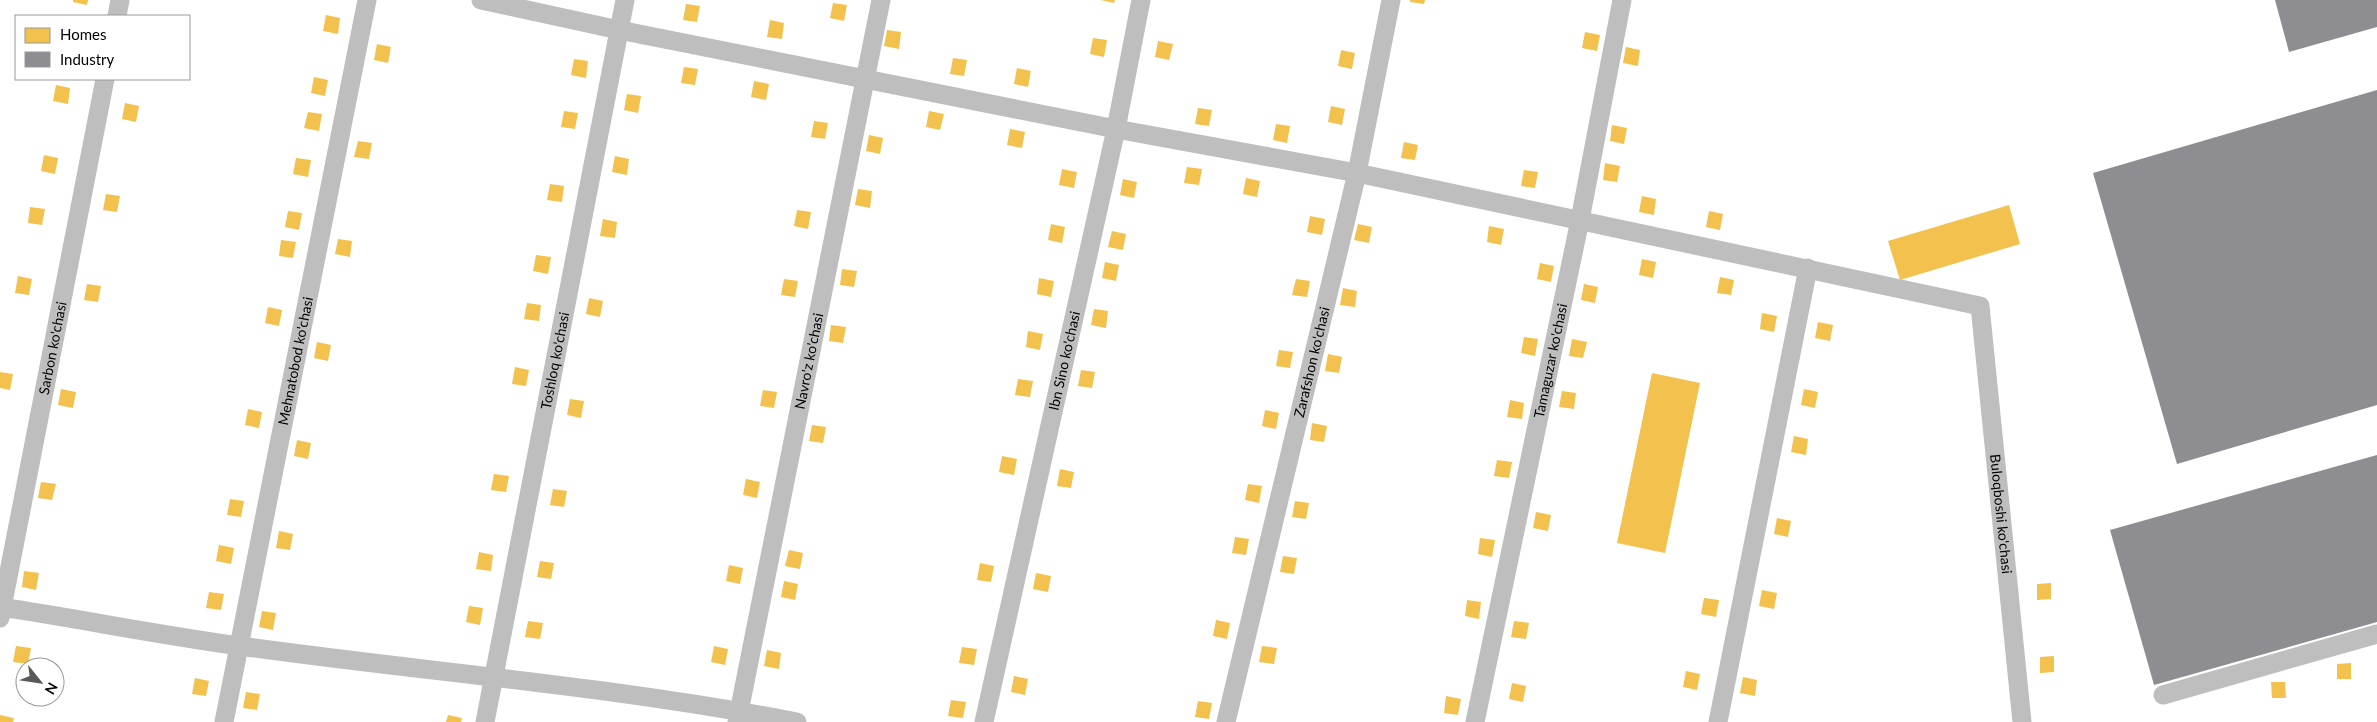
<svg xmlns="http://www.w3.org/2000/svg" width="2377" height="722" viewBox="0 0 2377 722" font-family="Lato,sans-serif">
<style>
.homes{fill:#f2c14e}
.industry{fill:#8d8d92}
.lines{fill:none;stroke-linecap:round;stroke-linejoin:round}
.street{stroke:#bebebe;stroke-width:19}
.labels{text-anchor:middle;stroke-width:5;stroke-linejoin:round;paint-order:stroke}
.street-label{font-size:14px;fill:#000;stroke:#fff}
</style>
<rect width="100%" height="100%" fill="#fff"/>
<path class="homes" d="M 73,0 L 88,0 L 87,5 L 73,2 Z
M 1101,0 L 1115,0 L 1114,3 Z
M 1410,0 L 1425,0 L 1424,4 L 1410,2 Z
M 833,3 L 847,5 L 844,21 L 830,18 Z
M 686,4 L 700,6 L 697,22 L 683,20 Z
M 326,15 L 340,18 L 338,34 L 323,31 Z
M 770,20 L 784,23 L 782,39 L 767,37 Z
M 887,30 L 901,32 L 899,49 L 884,46 Z
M 1585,32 L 1600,35 L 1597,51 L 1582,48 Z
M 1093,38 L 1107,40 L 1104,57 L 1090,54 Z
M 1158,41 L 1173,44 L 1169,60 L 1155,57 Z
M 377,44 L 391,47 L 388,63 L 374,60 Z
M 1626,47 L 1640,50 L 1638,66 L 1623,63 Z
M 1341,50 L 1355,53 L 1352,69 L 1338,66 Z
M 953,58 L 967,60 L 964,76 L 950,74 Z
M 574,59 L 588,61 L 586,78 L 571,75 Z
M 684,67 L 698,69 L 695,85 L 681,83 Z
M 1017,68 L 1031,71 L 1028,87 L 1014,84 Z
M 314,77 L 328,80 L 325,96 L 311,93 Z
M 754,81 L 769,84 L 766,100 L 751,97 Z
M 56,85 L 70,88 L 68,104 L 53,101 Z
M 627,94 L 641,96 L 638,113 L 624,110 Z
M 125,103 L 139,106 L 136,122 L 122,119 Z
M 1331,106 L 1345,109 L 1342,125 L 1328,122 Z
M 1198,108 L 1212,110 L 1209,126 L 1195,124 Z
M 564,111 L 578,113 L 575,129 L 561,127 Z
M 929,111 L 944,114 L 940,130 L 926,127 Z
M 308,112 L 322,114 L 319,131 L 304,128 Z
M 814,121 L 828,123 L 825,139 L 811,137 Z
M 1276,124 L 1290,126 L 1287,143 L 1273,140 Z
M 1612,125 L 1627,128 L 1624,144 L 1610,141 Z
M 1010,129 L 1025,132 L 1022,148 L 1007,145 Z
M 869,135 L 883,138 L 880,154 L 866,151 Z
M 358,141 L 372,143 L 369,159 L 354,157 Z
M 1404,142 L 1418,145 L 1415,160 L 1401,158 Z
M 44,155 L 58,158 L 55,174 L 41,171 Z
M 615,156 L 629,159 L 627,175 L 612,172 Z
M 296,158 L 311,160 L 308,177 L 293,174 Z
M 1605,163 L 1620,166 L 1617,182 L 1603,180 Z
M 1187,167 L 1202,169 L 1199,185 L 1184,183 Z
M 1062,169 L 1077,172 L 1074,188 L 1059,185 Z
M 1524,170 L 1538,172 L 1535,188 L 1521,186 Z
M 1246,178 L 1260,181 L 1257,197 L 1243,194 Z
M 1123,179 L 1137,182 L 1134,198 L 1120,195 Z
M 550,184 L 564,186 L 562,202 L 547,200 Z
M 858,189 L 872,191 L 870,208 L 855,205 Z
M 106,194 L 120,196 L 117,212 L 103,210 Z
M 1642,196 L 1656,199 L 1654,215 L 1639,212 Z
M 2009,205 L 2020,244 L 1900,280 L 1888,241 Z
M 30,207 L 45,209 L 42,225 L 28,223 Z
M 797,210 L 811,212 L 808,229 L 794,226 Z
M 288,211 L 302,213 L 299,230 L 285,227 Z
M 1709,211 L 1723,214 L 1720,230 L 1706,227 Z
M 1310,216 L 1325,219 L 1322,235 L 1307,232 Z
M 603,219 L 617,222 L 615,238 L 600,236 Z
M 1051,224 L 1065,227 L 1062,243 L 1048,240 Z
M 1358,224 L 1372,227 L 1369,243 L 1354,240 Z
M 1489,226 L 1504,229 L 1501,245 L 1487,242 Z
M 1112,231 L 1126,234 L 1123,250 L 1108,247 Z
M 338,239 L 352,241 L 350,257 L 335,254 Z
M 281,240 L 296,242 L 293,258 L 279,256 Z
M 536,255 L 551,257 L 548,274 L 533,271 Z
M 1642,259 L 1656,262 L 1653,278 L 1639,275 Z
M 1105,262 L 1119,265 L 1116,281 L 1102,278 Z
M 1540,263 L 1554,266 L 1551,282 L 1537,279 Z
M 842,269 L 857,271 L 854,287 L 840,285 Z
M 18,276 L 32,279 L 29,295 L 15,293 Z
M 1720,277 L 1734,280 L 1731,295 L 1717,293 Z
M 1039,278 L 1054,281 L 1051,297 L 1037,294 Z
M 784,279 L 798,281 L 795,297 L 781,295 Z
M 1296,279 L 1310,281 L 1307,297 L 1292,295 Z
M 87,284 L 101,286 L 98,302 L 84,300 Z
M 1584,284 L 1598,287 L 1595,303 L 1581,300 Z
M 1343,288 L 1357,291 L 1355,307 L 1340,305 Z
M 589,298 L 603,301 L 600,317 L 586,314 Z
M 527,303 L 541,305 L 539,321 L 524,319 Z
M 268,307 L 282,310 L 279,326 L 265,323 Z
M 1094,309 L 1108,311 L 1106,328 L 1091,325 Z
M 1762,313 L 1777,316 L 1774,332 L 1760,329 Z
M 1818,322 L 1833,325 L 1830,341 L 1815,338 Z
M 831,325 L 846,327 L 843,343 L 829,341 Z
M 1028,331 L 1043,334 L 1040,350 L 1026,347 Z
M 1524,337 L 1538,339 L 1535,356 L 1521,353 Z
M 1572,339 L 1587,342 L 1583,358 L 1569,356 Z
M 317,342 L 331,345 L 328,361 L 314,358 Z
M 1279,350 L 1293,352 L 1290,368 L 1276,366 Z
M 1328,354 L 1342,357 L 1339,373 L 1325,371 Z
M 515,367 L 529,370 L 526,386 L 512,384 Z
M 1081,370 L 1095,372 L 1092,388 L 1078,386 Z
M 0,372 L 13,374 L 10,390 L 0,388 Z
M 1652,373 L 1700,383 L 1665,553 L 1617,543 Z
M 1018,379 L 1033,381 L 1030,397 L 1015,395 Z
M 61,389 L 76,392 L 73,408 L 58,405 Z
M 1804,389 L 1818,392 L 1815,408 L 1801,405 Z
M 763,390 L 777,392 L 774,408 L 760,406 Z
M 1562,391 L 1576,393 L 1574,409 L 1559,407 Z
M 570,399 L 584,401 L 581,418 L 567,415 Z
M 1510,400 L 1524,403 L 1522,419 L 1507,417 Z
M 248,409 L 262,412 L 259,428 L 245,425 Z
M 1265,410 L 1279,413 L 1276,429 L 1262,426 Z
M 1312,423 L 1327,426 L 1324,442 L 1310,440 Z
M 812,425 L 826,427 L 823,443 L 809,441 Z
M 1794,436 L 1808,439 L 1806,455 L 1791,452 Z
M 297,440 L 311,443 L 308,459 L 294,456 Z
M 1002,456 L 1017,459 L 1014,475 L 999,472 Z
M 1497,460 L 1512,462 L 1509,478 L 1494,476 Z
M 1060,469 L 1074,472 L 1071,488 L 1057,486 Z
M 494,474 L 509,476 L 506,492 L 491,490 Z
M 746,479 L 760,482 L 757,498 L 743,495 Z
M 41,482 L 56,484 L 52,500 L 38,498 Z
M 1248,484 L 1262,486 L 1259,503 L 1245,500 Z
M 553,489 L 567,491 L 564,507 L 550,505 Z
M 230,499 L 244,501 L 241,517 L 227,515 Z
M 1295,501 L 1309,503 L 1306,519 L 1292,517 Z
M 1536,512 L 1551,515 L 1548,531 L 1533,528 Z
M 1777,518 L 1791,521 L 1788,537 L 1774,534 Z
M 279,531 L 293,534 L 290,550 L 276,548 Z
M 1235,537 L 1249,539 L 1246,555 L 1232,553 Z
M 1480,538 L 1495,540 L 1492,557 L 1478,554 Z
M 219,545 L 234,548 L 231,564 L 216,561 Z
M 789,550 L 803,553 L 800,569 L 785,566 Z
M 479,552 L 493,555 L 491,571 L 476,569 Z
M 1283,556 L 1297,558 L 1294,574 L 1280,572 Z
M 540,561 L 554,563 L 551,579 L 537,577 Z
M 980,563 L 994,566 L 991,582 L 977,580 Z
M 729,565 L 743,568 L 740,584 L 726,581 Z
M 24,571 L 39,573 L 36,590 L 22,587 Z
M 1036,573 L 1051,576 L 1048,592 L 1033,589 Z
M 784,581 L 798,584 L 795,600 L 781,597 Z
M 2051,583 L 2051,599 L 2037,600 L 2037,584 Z
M 1762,590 L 1777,593 L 1774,609 L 1759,606 Z
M 209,592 L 224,594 L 221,610 L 206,608 Z
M 1704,598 L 1719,600 L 1716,617 L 1701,614 Z
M 1467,600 L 1481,602 L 1479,619 L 1465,616 Z
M 469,606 L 483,608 L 480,625 L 466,622 Z
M 262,611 L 276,613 L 273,630 L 259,627 Z
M 1216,620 L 1230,623 L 1227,639 L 1213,636 Z
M 528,621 L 543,623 L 540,639 L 525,637 Z
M 1514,621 L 1529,623 L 1526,639 L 1511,637 Z
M 16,646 L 31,648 L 28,664 L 13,662 Z
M 714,646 L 728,649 L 725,665 L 711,662 Z
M 1262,646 L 1277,648 L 1274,664 L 1259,662 Z
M 962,647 L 977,649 L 974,665 L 959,663 Z
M 767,650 L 781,653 L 779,669 L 764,666 Z
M 2054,656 L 2054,672 L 2040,673 L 2040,657 Z
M 2351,663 L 2351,679 L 2337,679 L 2337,664 Z
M 1686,671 L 1700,674 L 1697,690 L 1683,687 Z
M 1014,676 L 1028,679 L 1025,695 L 1011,692 Z
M 1743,677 L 1757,680 L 1755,696 L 1740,693 Z
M 195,678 L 209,681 L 206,696 L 192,694 Z
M 2271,682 L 2285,682 L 2286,698 L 2272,698 Z
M 1512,683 L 1526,686 L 1523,702 L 1509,699 Z
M 246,692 L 260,694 L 257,710 L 243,708 Z
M 1446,696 L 1461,699 L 1458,715 L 1444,713 Z
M 951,700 L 966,702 L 963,718 L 948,716 Z
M 1198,701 L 1212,703 L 1209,719 L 1195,717 Z
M 0,715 L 14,718 L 13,722 L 0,722 Z
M 448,715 L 462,718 L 461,722 L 446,722 Z"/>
<path class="industry" d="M 2275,0 L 2377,0 L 2377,27 L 2289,52 Z
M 2377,90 L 2377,405 L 2177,464 L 2093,173 Z
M 2377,455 L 2377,622 L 2154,685 L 2110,530 Z"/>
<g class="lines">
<g class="street">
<path id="s1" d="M 481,0 L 619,30 L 1116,129 L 1357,173 L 1980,306 L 2022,722"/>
<path d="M 117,16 L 120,0"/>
<path d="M 0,607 C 80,619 159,635 240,646 C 425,672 612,686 797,722"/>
<path id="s2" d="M 0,618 L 105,79"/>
<path d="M 2163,695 L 2377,634"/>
<path id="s3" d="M 224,722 L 367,0"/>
<path id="s4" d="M 485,722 L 625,0"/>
<path id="s5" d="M 737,722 L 881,0"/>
<path id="s6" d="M 984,722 L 1116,129 L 1141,0"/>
<path id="s7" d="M 1226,722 L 1357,173 L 1391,0"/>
<path id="s8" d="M 1475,722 L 1580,220 L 1622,0"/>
<path d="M 1718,722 L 1808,268"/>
</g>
</g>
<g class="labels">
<g class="street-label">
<text dy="5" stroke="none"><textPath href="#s2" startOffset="275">Sarbon ko'chasi</textPath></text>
<text dy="5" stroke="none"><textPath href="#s3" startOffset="368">Mehnatobod ko'chasi</textPath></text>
<text dy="5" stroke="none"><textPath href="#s4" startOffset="368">Toshloq ko'chasi</textPath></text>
<text dy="5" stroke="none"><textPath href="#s5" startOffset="368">Navro'z ko'chasi</textPath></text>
<text dy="5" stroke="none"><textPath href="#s6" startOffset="370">Ibn Sino ko'chasi</textPath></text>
<text dy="5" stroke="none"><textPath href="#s8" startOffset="369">Tamaguzar ko'chasi</textPath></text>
<text dy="5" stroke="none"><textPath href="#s7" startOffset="370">Zarafshon ko'chasi</textPath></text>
<text dy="5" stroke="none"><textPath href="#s1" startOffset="1739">Buloqboshi ko'chasi</textPath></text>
</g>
</g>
<rect x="15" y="15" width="175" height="65" fill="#ffffff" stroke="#999999"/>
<rect x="25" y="28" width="25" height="15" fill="#f2c14e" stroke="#999999"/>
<text x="60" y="40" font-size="15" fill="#000000">Homes</text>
<rect x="25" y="52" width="25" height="15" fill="#8d8d92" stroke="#999999"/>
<text x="60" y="65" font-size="15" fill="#000000">Industry</text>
<g transform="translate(40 682) rotate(120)"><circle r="24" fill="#ffffff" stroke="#999999"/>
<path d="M0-4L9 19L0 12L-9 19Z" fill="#595959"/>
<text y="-8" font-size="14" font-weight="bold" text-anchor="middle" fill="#000000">N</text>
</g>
</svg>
